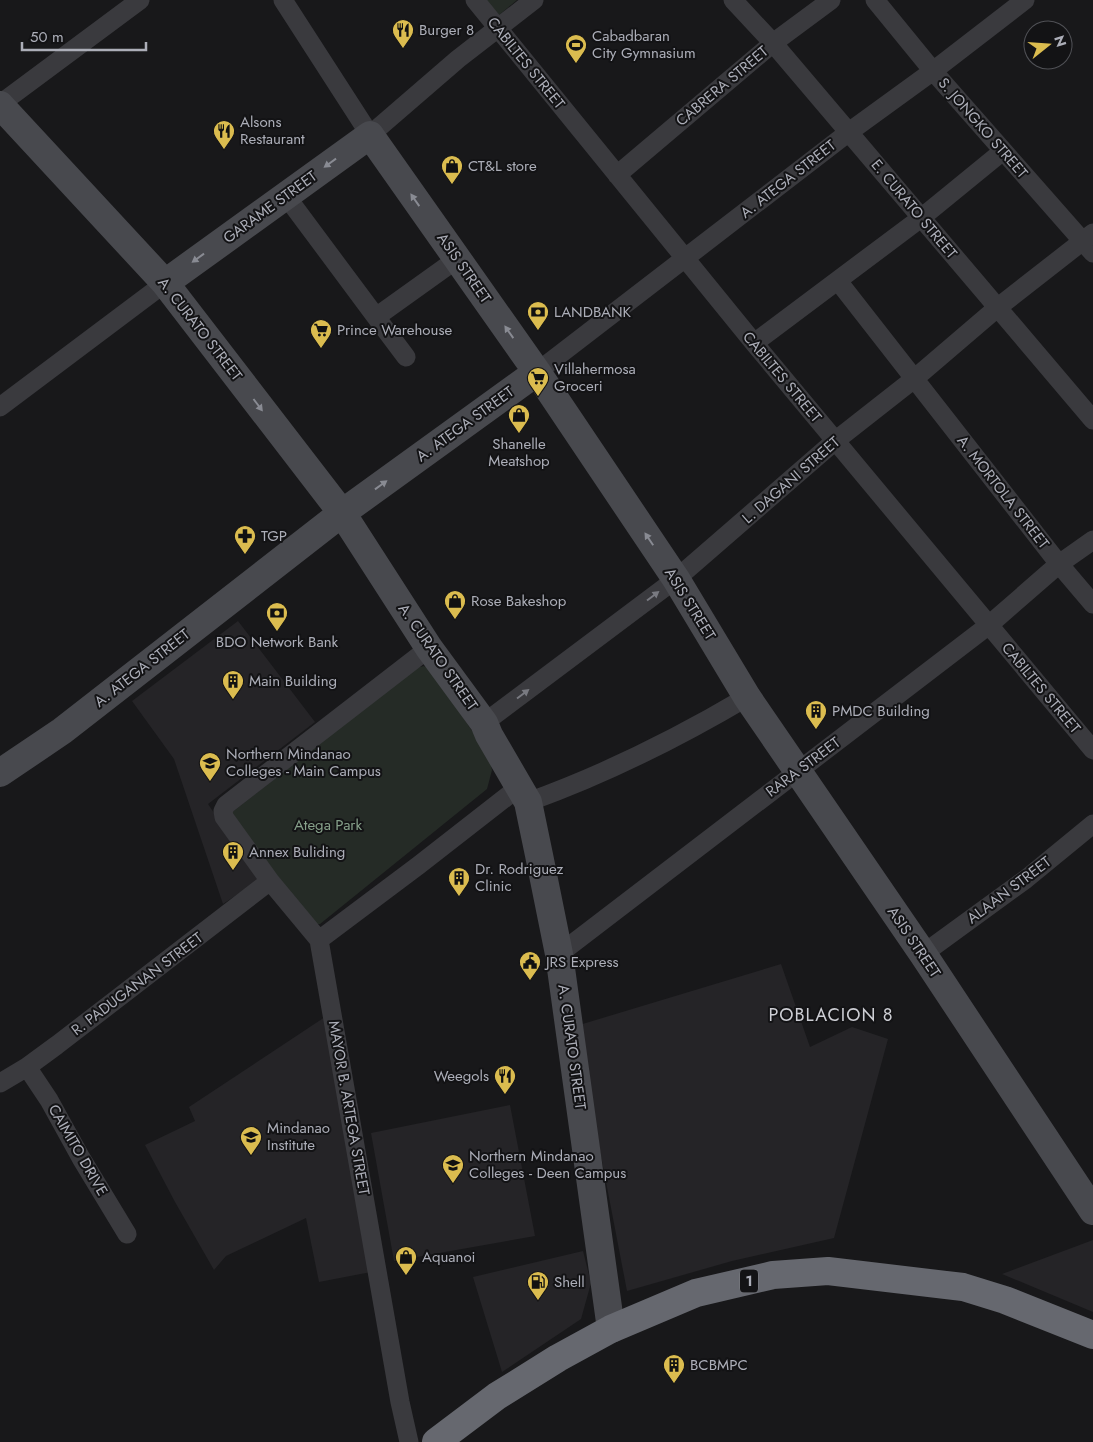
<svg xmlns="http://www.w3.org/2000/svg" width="1093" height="1442" viewBox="0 0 1093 1442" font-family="Jost,sans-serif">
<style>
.built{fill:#252427}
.green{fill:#252b26}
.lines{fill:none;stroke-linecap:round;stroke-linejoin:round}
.street{stroke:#3a3a3e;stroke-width:19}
.secondary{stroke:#48494e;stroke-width:28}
.highway{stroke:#66686f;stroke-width:28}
.oneway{fill:#898b93}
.oneway2{fill:#797a81}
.labels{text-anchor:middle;stroke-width:4;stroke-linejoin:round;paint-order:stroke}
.shield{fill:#131315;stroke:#7e8087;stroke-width:1}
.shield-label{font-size:14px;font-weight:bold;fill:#acaeb8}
.poi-label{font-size:15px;fill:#acaeb8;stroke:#131315;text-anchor:start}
.street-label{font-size:15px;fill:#acaeb8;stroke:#131315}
.park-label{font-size:15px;fill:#86a08a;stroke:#131315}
.quarter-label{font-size:18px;letter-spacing:1px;fill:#cdced4;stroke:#131315}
</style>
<rect width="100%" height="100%" fill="#18181a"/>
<path class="built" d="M 238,621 L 315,722 L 208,804 L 259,880 L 223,904 L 174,759 L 132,701 Z
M 781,964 L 810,1047 L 852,1027 L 888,1039 L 834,1238 L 732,1261 L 627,1291 L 576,1026 Z
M 328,1015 L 371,1272 L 319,1282 L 306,1218 L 226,1256 L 214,1270 L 175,1202 L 145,1145 L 195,1121 L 189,1107 Z
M 510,1105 L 535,1236 L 394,1261 L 371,1133 Z
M 1093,1240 L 1093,1312 L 1002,1274 Z
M 583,1251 L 591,1283 L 581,1319 L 502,1372 L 473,1277 Z"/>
<path class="green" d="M 486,0 L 517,0 L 499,15 Z
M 424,666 L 431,670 L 489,756 L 492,770 L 487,789 L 320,924 L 312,924 L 231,813 L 416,668 Z"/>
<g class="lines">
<path class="street" d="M 283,0 L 370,135 L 458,59 L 534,0
M 475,0 L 754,343 L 1093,750
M 733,0 L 773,43 L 1093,420
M 875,0 L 933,71 L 1093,253
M 0,104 L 140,0
M 617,175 L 773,43 L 831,0
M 286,196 L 376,317 L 457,259
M 838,281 L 1059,564 L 1093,604
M 376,317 L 406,357
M 754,343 L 921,218 L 1003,151
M 537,372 L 849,132 L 933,71 L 1025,0
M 0,407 L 165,283
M 484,723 L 676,579 L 835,441 L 914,379 L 997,308 L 1093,233
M 528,802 C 606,774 676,739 747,697
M 319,940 L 419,865 L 519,787
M 559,954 L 989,625 L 1059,564 L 1093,540
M 923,954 L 1026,879 L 1093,824
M 27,1067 L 49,1100 L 81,1158 L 127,1234
M 0,1083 L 27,1067 L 57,1045 L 270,881
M 409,1442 L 400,1402 L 319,940 L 270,881 L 224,817 L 223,811 L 226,805 L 429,648"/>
<path class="secondary" d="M 0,105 L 165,283 L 342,513 L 429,648 L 484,723 L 489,735 L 528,802 L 539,855 L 559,954 L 611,1329
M 165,283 L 370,135 L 537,372 L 676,579 L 747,697 L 923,954 L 1093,1211
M 0,773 L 62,731 L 342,513 L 537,372"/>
<path class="highway" d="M 436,1442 L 497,1396 L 558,1358 L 611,1329 L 696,1293 L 773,1275 L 828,1271 L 963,1287 L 1005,1300 L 1093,1335"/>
</g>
<defs><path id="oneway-solid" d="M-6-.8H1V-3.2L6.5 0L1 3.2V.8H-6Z" transform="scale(1.25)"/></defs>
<g class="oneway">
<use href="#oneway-solid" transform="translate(330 163) rotate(144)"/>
<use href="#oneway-solid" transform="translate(415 200) rotate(-125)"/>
<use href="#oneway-solid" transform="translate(198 258) rotate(144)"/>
<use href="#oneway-solid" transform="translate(509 332) rotate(-125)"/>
<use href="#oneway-solid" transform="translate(258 405) rotate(53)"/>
<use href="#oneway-solid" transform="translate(381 485) rotate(-36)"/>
<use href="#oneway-solid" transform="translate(649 539) rotate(-124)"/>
</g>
<g class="oneway2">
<use href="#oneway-solid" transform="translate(653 596) rotate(-37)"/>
<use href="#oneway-solid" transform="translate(523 694) rotate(-37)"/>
</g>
<defs>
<g id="restaurant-pin" transform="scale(1.125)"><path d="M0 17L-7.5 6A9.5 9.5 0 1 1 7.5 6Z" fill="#dbbc4f" stroke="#131315"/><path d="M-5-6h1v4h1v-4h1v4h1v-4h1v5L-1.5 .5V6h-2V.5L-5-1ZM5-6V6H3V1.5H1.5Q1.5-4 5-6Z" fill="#111"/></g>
<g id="stadium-pin" transform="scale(1.125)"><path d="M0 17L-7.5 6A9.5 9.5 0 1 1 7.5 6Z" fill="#dbbc4f" stroke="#131315"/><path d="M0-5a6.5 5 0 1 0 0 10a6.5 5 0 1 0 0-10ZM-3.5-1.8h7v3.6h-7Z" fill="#111"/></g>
<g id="shop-pin" transform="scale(1.125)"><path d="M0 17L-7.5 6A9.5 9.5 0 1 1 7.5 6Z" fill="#dbbc4f" stroke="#131315"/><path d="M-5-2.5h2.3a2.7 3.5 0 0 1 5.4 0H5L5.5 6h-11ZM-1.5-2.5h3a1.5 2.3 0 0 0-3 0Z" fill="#111"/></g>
<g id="bank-pin" transform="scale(1.125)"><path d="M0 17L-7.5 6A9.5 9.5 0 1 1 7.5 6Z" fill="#dbbc4f" stroke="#131315"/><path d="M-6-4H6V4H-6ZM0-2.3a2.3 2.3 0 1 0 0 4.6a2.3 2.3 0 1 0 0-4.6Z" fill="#111"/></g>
<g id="supermarket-pin" transform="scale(1.125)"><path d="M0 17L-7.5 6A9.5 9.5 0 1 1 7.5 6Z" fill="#dbbc4f" stroke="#131315"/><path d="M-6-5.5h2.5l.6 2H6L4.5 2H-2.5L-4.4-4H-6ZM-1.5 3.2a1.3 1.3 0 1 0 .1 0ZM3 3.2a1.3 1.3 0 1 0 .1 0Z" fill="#111"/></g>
<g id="pharmacy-pin" transform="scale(1.125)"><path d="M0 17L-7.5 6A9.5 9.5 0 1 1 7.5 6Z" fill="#dbbc4f" stroke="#131315"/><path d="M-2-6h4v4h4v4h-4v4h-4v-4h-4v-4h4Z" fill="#111"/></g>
<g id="building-pin" transform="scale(1.125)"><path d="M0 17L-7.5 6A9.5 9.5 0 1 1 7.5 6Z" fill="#dbbc4f" stroke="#131315"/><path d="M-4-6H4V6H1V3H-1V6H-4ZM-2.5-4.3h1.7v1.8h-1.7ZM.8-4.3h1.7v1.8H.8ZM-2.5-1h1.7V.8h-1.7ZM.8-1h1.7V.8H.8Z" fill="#111"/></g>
<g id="university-pin" transform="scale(1.125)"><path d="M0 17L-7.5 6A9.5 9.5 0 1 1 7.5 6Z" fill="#dbbc4f" stroke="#131315"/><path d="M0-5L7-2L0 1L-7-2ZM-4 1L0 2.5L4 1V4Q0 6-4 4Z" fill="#111"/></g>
<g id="civic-pin" transform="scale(1.125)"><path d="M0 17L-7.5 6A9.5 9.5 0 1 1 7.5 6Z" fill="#dbbc4f" stroke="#131315"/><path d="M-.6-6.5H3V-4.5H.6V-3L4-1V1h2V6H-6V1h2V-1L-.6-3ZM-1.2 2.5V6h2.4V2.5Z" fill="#111"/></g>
<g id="school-pin" transform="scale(1.125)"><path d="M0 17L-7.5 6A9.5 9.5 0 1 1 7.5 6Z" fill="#dbbc4f" stroke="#131315"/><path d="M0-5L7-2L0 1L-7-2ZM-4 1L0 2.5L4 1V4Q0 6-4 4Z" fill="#111"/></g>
<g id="fuel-pin" transform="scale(1.125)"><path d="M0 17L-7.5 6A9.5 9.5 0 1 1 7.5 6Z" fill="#dbbc4f" stroke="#131315"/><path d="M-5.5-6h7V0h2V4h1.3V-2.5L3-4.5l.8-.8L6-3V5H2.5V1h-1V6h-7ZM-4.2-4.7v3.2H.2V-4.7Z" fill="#111"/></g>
</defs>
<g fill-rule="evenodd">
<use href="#restaurant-pin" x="403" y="30"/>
<use href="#stadium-pin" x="576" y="45"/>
<use href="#restaurant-pin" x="224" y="131"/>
<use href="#shop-pin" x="452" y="166"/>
<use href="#bank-pin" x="538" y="312"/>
<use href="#supermarket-pin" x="321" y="330"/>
<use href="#supermarket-pin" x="538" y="378"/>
<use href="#shop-pin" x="519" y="415"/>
<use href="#pharmacy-pin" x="245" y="536"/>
<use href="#shop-pin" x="455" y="601"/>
<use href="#bank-pin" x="277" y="613"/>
<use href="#building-pin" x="233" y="681"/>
<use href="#building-pin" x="816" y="711"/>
<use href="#university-pin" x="210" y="763"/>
<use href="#building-pin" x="233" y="852"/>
<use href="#building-pin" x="459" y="878"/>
<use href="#civic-pin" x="530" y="962"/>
<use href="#restaurant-pin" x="505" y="1076"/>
<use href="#school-pin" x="251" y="1137"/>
<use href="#university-pin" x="453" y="1165"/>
<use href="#shop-pin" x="406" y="1257"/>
<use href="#fuel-pin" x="538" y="1282"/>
<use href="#building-pin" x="674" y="1365"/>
</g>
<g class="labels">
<rect class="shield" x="740" y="1269.5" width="18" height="23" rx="4"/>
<g class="shield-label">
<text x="749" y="1286">1</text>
</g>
<g class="poi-label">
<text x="419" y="35">Burger 8</text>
<text x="592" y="41">Cabadbaran<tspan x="592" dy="17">City Gymnasium</tspan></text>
<text x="240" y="127">Alsons<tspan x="240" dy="17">Restaurant</tspan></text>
<text x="468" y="171">CT&amp;L store</text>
<text x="554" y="317">LANDBANK</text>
<text x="337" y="335">Prince Warehouse</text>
<text x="554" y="374">Villahermosa<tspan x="554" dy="17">Groceri</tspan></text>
<text x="519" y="449" text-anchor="middle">Shanelle<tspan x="519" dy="17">Meatshop</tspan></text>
<text x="261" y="541">TGP</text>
<text x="471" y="606">Rose Bakeshop</text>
<text x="277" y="647" text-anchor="middle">BDO Network Bank</text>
<text x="249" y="686">Main Building</text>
<text x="832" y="716">PMDC Building</text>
<text x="226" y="759">Northern Mindanao<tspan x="226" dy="17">Colleges - Main Campus</tspan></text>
<text x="249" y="857">Annex Buliding</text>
<text x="475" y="874">Dr. Rodriguez<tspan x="475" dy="17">Clinic</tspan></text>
<text x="546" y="967">JRS Express</text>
<text x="489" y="1081" text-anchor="end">Weegols</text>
<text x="267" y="1133">Mindanao<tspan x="267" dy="17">Institute</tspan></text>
<text x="469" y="1161">Northern Mindanao<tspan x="469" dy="17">Colleges - Deen Campus</tspan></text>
<text x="422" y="1262">Aquanoi</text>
<text x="554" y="1287">Shell</text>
<text x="690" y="1370">BCBMPC</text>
</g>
<g class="street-label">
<text transform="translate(526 63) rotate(51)" y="5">CABILTES STREET</text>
<text transform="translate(722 86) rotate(-40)" y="5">CABRERA STREET</text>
<text transform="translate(983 128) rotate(49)" y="5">S. JONGKO STREET</text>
<text transform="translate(788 179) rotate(-38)" y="5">A. ATEGA STREET</text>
<text transform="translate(270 207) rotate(-36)" y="5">GARAME STREET</text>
<text transform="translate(914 209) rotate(50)" y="5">E. CURATO STREET</text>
<text transform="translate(464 268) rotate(55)" y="5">ASIS STREET</text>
<text transform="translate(200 329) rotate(52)" y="5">A. CURATO STREET</text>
<text transform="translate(782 377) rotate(50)" y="5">CABILTES STREET</text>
<text transform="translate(465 424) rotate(-36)" y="5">A. ATEGA STREET</text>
<text transform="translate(791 480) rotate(-41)" y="5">L. DAGANI STREET</text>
<text transform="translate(1003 492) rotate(52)" y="5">A. MORTOLA STREET</text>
<text transform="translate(690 604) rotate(58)" y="5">ASIS STREET</text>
<text transform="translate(438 657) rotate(55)" y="5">A. CURATO STREET</text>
<text transform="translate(142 668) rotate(-38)" y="5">A. ATEGA STREET</text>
<text transform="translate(1041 688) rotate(50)" y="5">CABILTES STREET</text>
<text transform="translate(803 767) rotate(-37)" y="5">RARA STREET</text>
<text transform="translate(1009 890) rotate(-37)" y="5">ALAAN STREET</text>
<text transform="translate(914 942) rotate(56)" y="5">ASIS STREET</text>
<text transform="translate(137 984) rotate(-37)" y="5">R. PADUGANAN STREET</text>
<text transform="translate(572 1047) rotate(82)" y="5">A. CURATO STREET</text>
<text transform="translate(349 1108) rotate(80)" y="5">MAYOR B. ARTEGA STREET</text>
<text transform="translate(78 1150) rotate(60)" y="5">CAIMITO DRIVE</text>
</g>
<g class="park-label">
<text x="328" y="830">Atega Park</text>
</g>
<g class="quarter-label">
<text x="831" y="1021">POBLACION 8</text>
</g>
</g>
<g transform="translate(1048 45) rotate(73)"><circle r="24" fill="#131315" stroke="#505156"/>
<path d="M0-4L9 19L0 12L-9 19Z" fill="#dbbc4f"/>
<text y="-8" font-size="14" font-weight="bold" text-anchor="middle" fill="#acaeb8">N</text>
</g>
<path d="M22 42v8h124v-8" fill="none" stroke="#acaeb8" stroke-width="2.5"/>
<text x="30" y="42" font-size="15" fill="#acaeb8" stroke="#131315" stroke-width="4" paint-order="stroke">50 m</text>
</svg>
